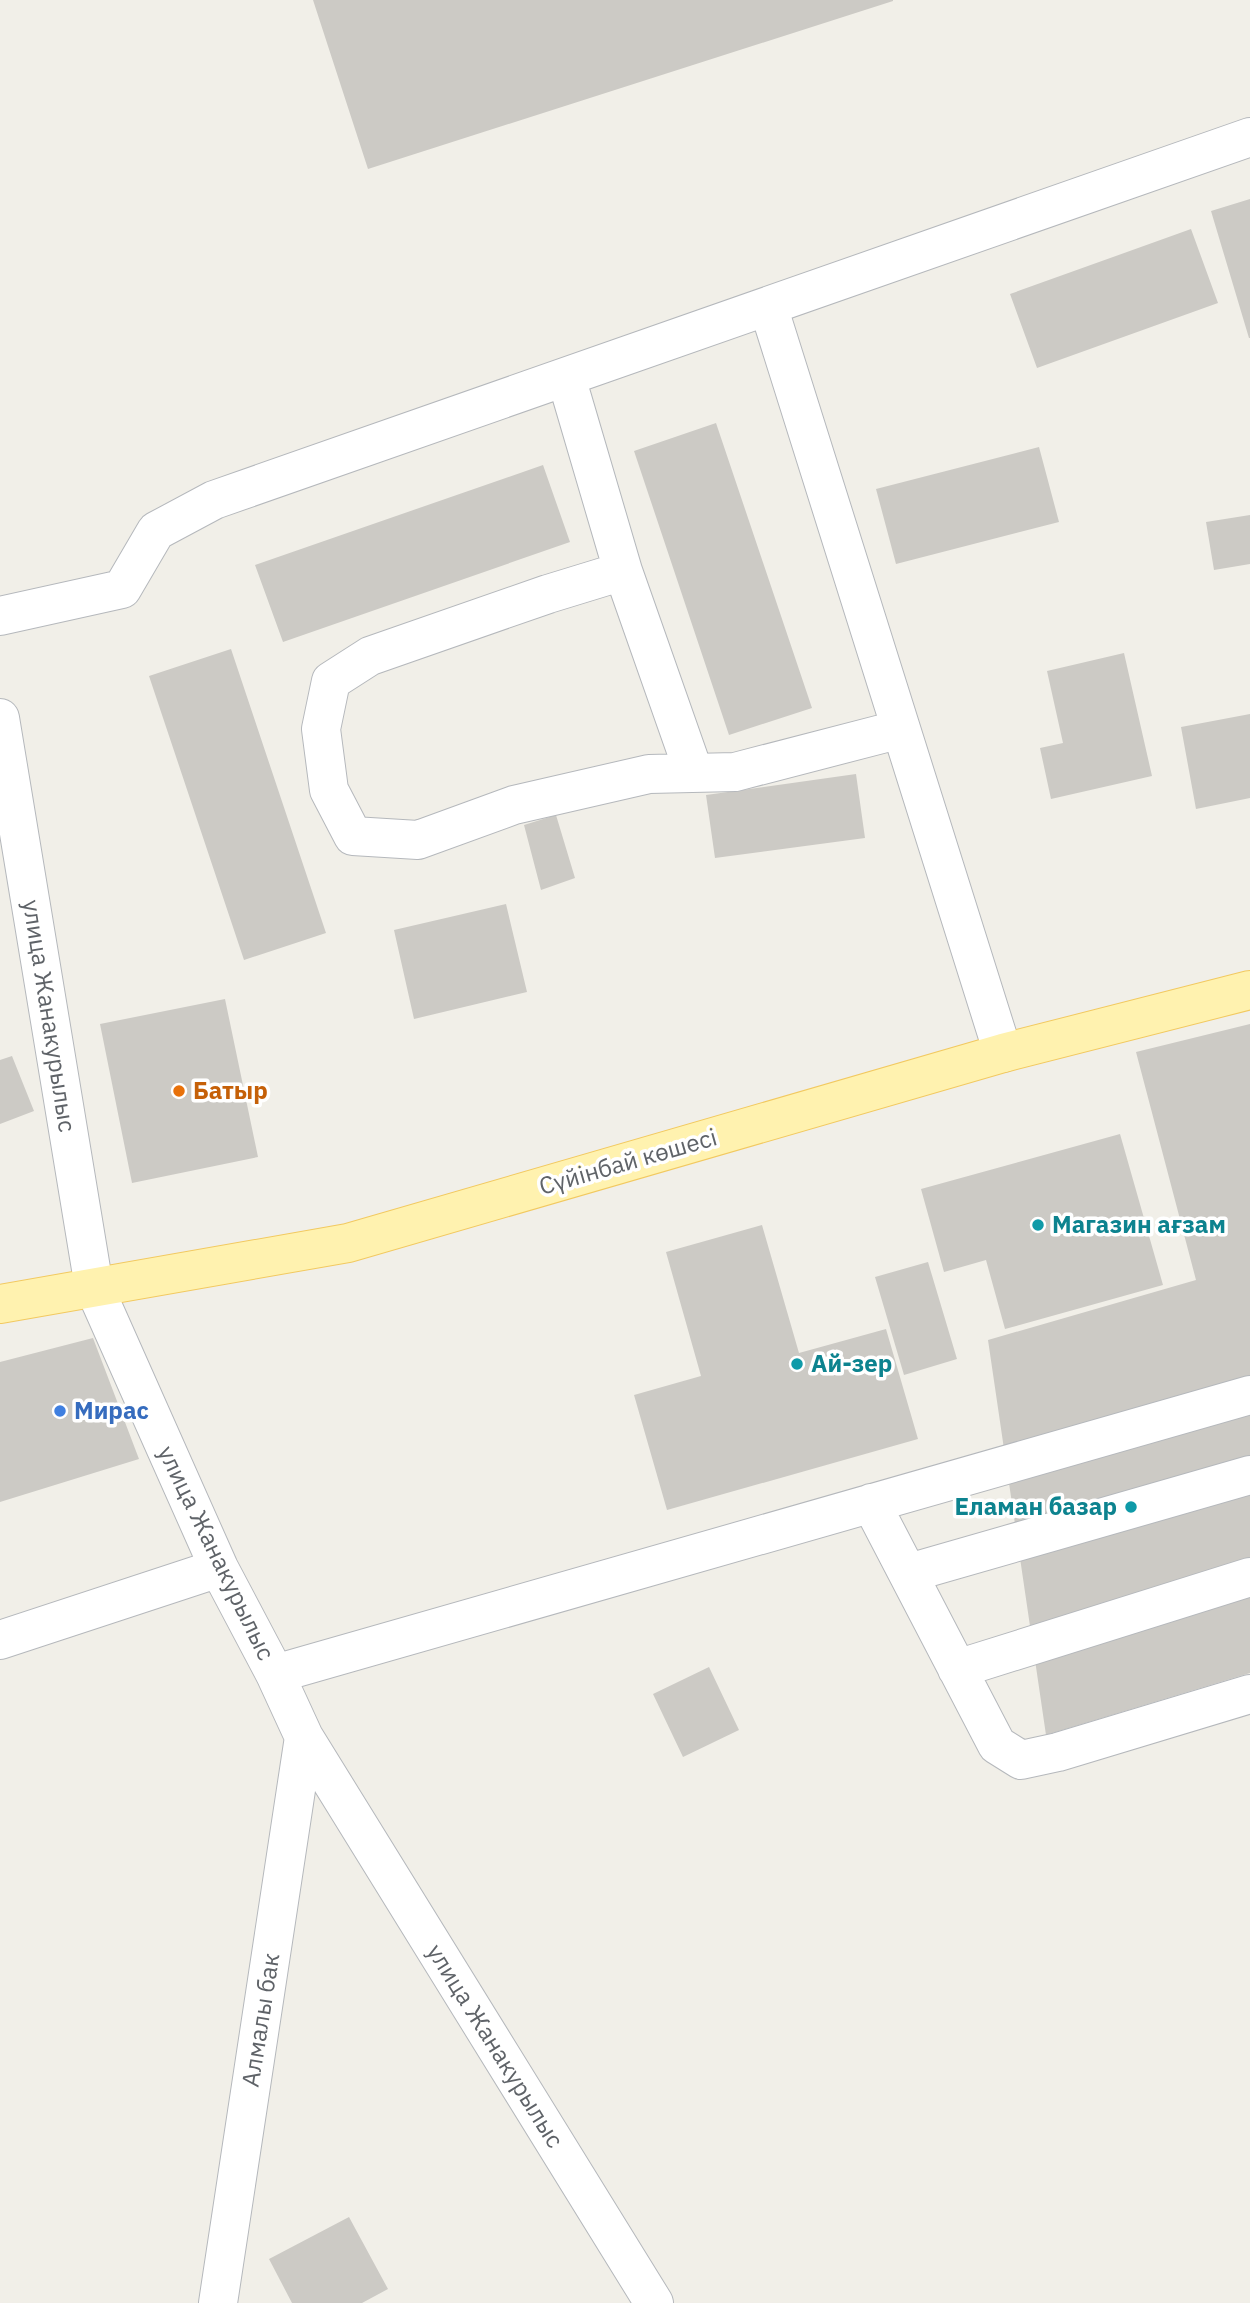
<svg xmlns="http://www.w3.org/2000/svg" width="1250" height="2303" viewBox="0 0 1250 2303" font-family="'IBM Plex Sans',sans-serif">
<style>
.building{fill:#cccac5}
.lines{fill:none;stroke-linecap:round;stroke-linejoin:round}
.minor-casing{stroke:#b5b8bc;stroke-width:40}
.major-casing{stroke:#f2c960;stroke-width:40}
.minor{stroke:#fff;stroke-width:38}
.major{stroke:#fff2af;stroke-width:38}
.food-dot{fill:#e8710a;stroke:#fff;stroke-width:2.5}
.culture-dot{fill:#0f9aa8;stroke:#fff;stroke-width:2.5}
.shop-dot{fill:#3f7fe0;stroke:#fff;stroke-width:2.5}
.labels{text-anchor:middle;stroke-width:7;stroke-linejoin:round;paint-order:stroke}
.street-label{font-size:24px;fill:#5f6368;stroke:#fff}
.food-label{font-size:24px;font-weight:bold;fill:#c56008;stroke:#fff;text-anchor:start}
.culture-label{font-size:24px;font-weight:bold;fill:#0d838f;stroke:#fff;text-anchor:start}
.shop-label{font-size:24px;font-weight:bold;fill:#366cbe;stroke:#fff;text-anchor:start}
</style>
<rect width="100%" height="100%" fill="#f1efe8"/>
<path class="building" d="M 313,0 L 893,0 L 893,1 L 368,169 Z
M 1250,199 L 1250,338 L 1249,338 L 1211,211 Z
M 1191,229 L 1218,303 L 1037,368 L 1010,294 Z
M 716,423 L 812,708 L 729,735 L 634,451 Z
M 1039,447 L 1059,522 L 896,564 L 876,489 Z
M 543,465 L 570,542 L 283,642 L 255,565 Z
M 1250,515 L 1250,564 L 1214,570 L 1206,522 Z
M 231,649 L 326,933 L 244,960 L 149,676 Z
M 1124,653 L 1152,776 L 1051,799 L 1040,748 L 1063,743 L 1047,671 Z
M 1250,714 L 1250,798 L 1196,809 L 1181,727 Z
M 856,774 L 865,838 L 715,858 L 706,795 Z
M 556,815 L 575,878 L 541,890 L 524,825 Z
M 506,904 L 527,992 L 414,1019 L 394,930 Z
M 225,999 L 258,1157 L 132,1183 L 100,1024 Z
M 1250,1024 L 1250,1673 L 1046,1735 L 988,1340 L 1196,1280 L 1136,1052 Z
M 12,1056 L 34,1111 L 0,1124 L 0,1060 Z
M 1120,1134 L 1163,1285 L 1005,1329 L 986,1260 L 944,1272 L 921,1189 Z
M 762,1225 L 799,1353 L 886,1329 L 918,1439 L 667,1510 L 634,1395 L 701,1376 L 666,1252 Z
M 928,1262 L 957,1359 L 904,1375 L 875,1277 Z
M 93,1338 L 139,1459 L 0,1502 L 0,1362 Z
M 709,1667 L 739,1730 L 683,1757 L 653,1694 Z
M 349,2217 L 388,2289 L 362,2303 L 292,2303 L 269,2259 Z"/>
<g class="lines">
<g class="minor-casing">
<path id="minor" d="M 768,306 L 1003,1053
M 566,377 L 623,571 L 694,773
M 623,571 L 548,594 L 370,656 L 331,681 L 321,729 L 329,790 L 353,836 L 418,840 L 514,805 L 649,774 L 735,772 L 901,729
M 0,616 L 122,589 L 156,531 L 214,500 L 1250,137
M 0,718 L 94,1287 L 219,1568 L 275,1674 L 304,1737 L 654,2303
M 871,1503 L 997,1745 L 1021,1760 L 1058,1752 L 1250,1694
M 909,1573 L 1250,1475
M 0,1640 L 219,1568
M 957,1669 L 1250,1577
M 275,1674 L 1250,1395
M 218,2303 L 304,1737"/>
</g>
<g class="major-casing">
<path id="major" d="M 0,1304 L 348,1243 L 1003,1053 L 1250,990"/>
</g>
<use href="#minor" class="minor"/>
<use href="#major" class="major"/>
</g>
<circle class="food-dot" cx="179" cy="1091" r="7"/>
<g class="culture-dot">
<circle cx="1038" cy="1225" r="7"/>
<circle cx="797" cy="1364" r="7"/>
<circle cx="1131" cy="1507" r="7"/>
</g>
<circle class="shop-dot" cx="60" cy="1411" r="7"/>
<g class="labels">
<g class="street-label">
<text transform="translate(49 1016) rotate(81)" y="8">улица Жанакурылыс</text>
<text transform="translate(628 1162) rotate(-16)" y="8">Сүйінбай көшесі</text>
<text transform="translate(216 1553) rotate(64)" y="8">улица Жанакурылыс</text>
<text transform="translate(261 2020) rotate(-81)" y="8">Алмалы бак</text>
<text transform="translate(495 2046) rotate(58)" y="8">улица Жанакурылыс</text>
</g>
<g class="food-label">
<text x="193" y="1099">Батыр</text>
</g>
<g class="culture-label">
<text x="1052" y="1233">Магазин ағзам</text>
<text x="811" y="1372">Ай-зер</text>
<text x="1117" y="1515" text-anchor="end">Еламан базар</text>
</g>
<g class="shop-label">
<text x="74" y="1419">Мирас</text>
</g>
</g>
</svg>
